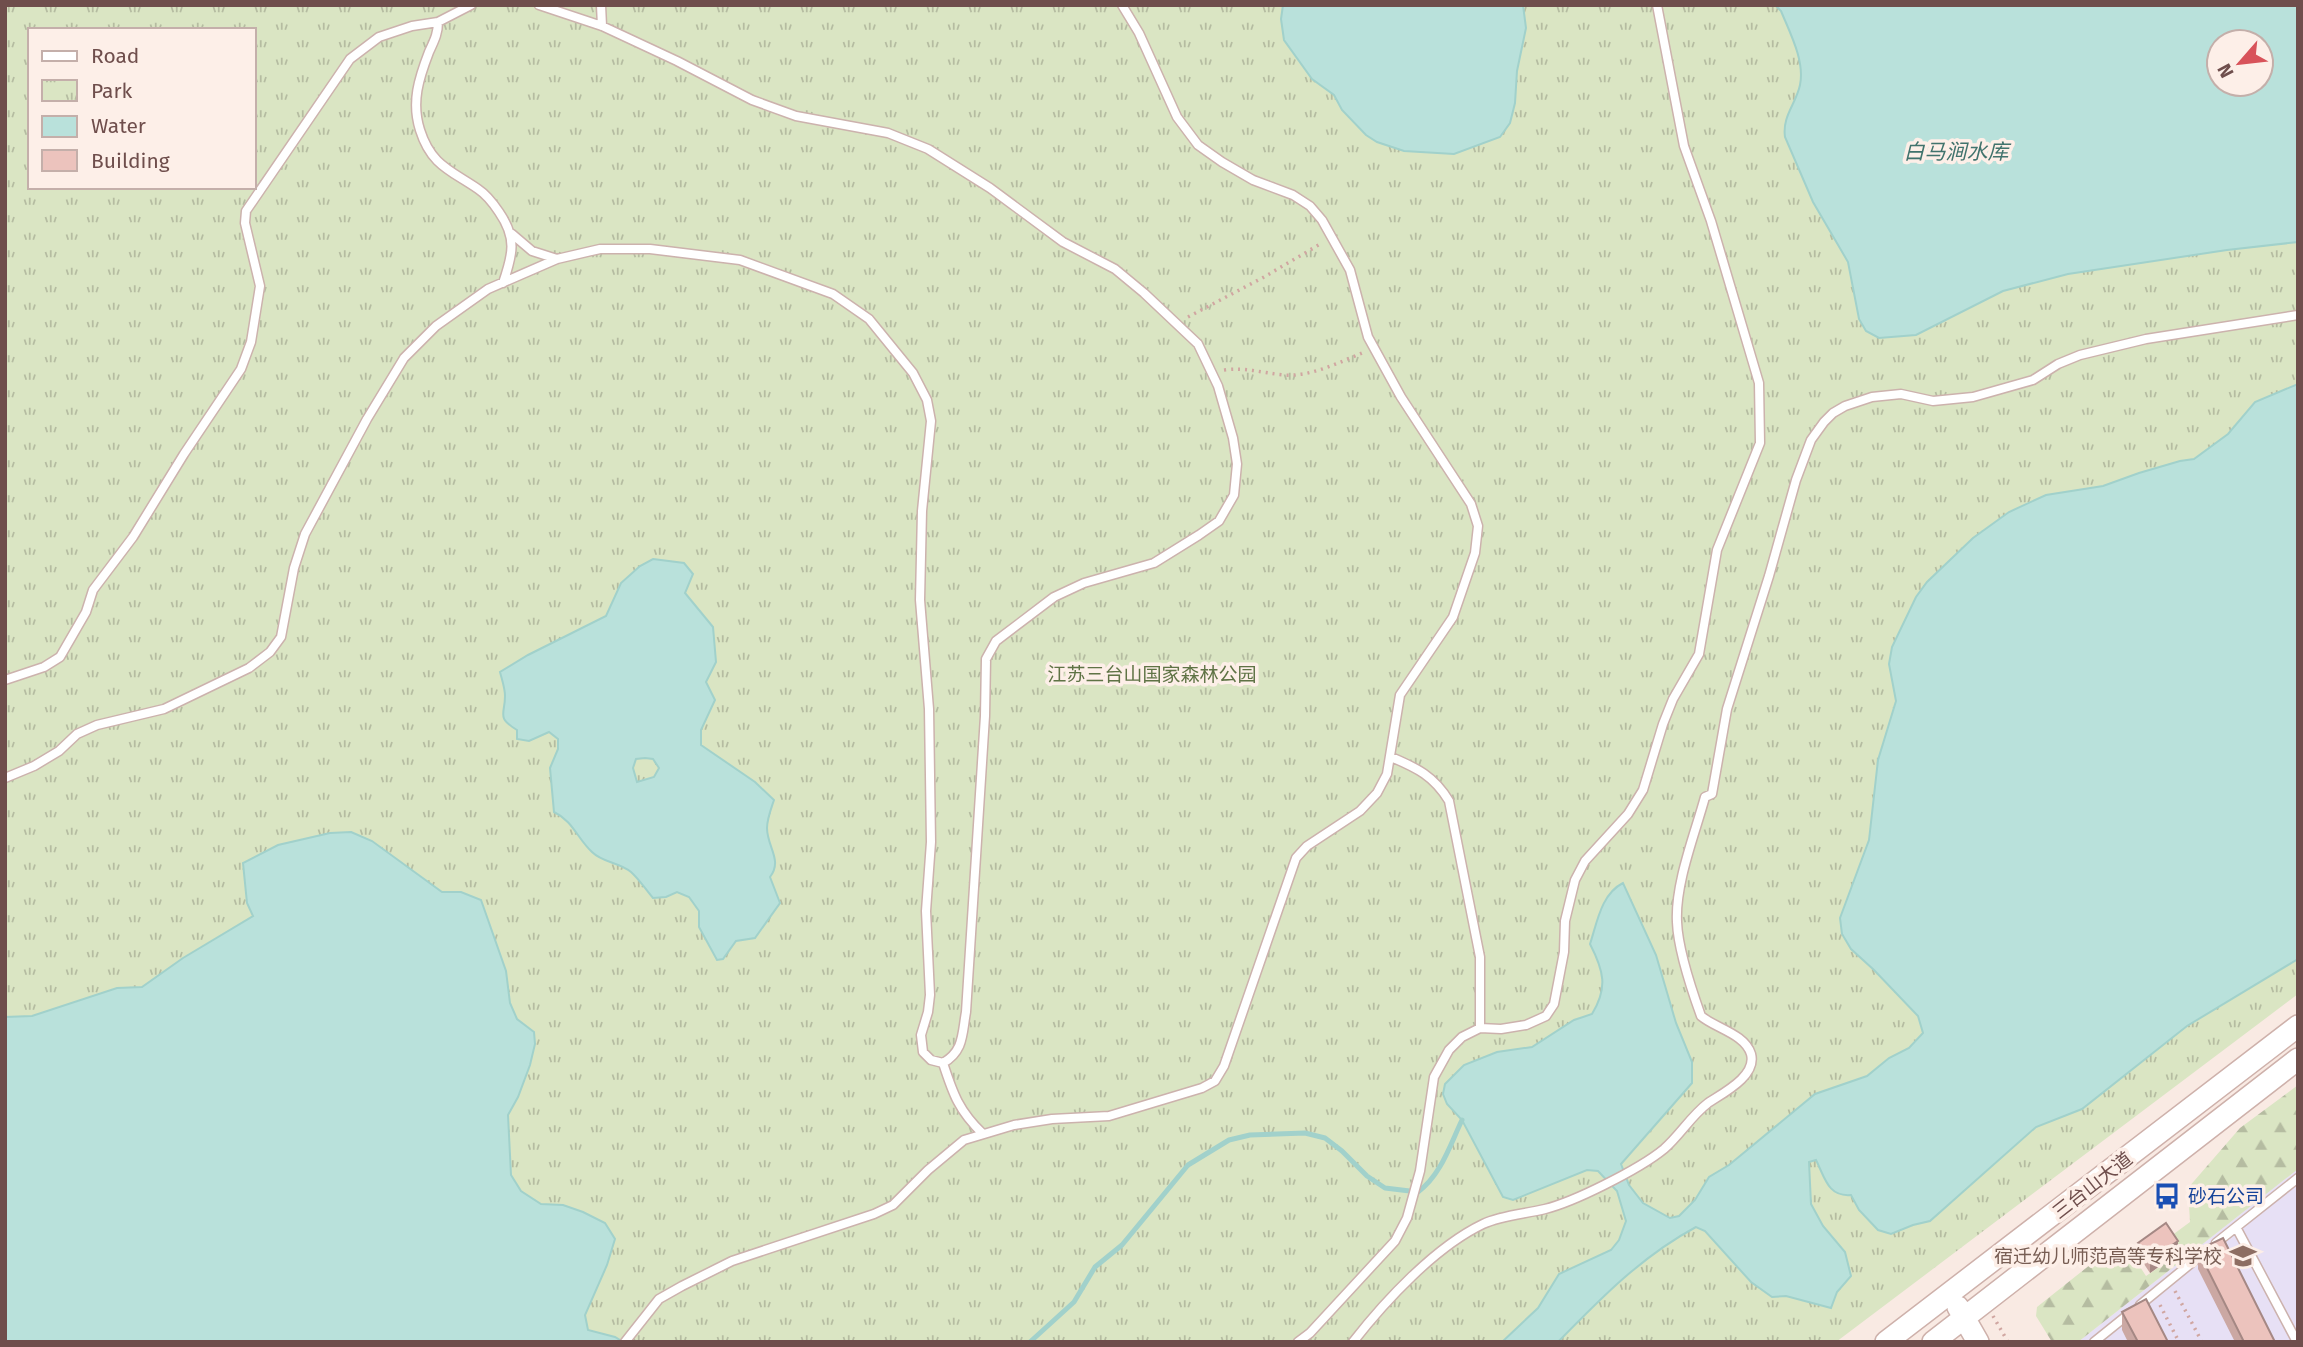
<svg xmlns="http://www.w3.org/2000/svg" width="2303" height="1347" viewBox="0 0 2303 1347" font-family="'Fira Sans','Noto Sans SC',sans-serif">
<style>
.education{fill:#e7e0f5}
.forest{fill:url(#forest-firs)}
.park{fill:url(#park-tufts);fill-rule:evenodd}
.water{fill:#b9e1db;stroke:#a1d1cb;stroke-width:2;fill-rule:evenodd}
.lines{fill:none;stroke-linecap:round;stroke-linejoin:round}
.stream{stroke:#a1d1cb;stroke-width:5}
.lane-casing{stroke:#ccb2ad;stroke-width:11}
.secondary-casing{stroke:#ceb1ab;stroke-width:24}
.path{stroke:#d0a6a1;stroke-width:3.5;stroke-dasharray:2 5;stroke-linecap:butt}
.lane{stroke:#fff;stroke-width:8}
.secondary{stroke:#fff;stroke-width:21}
.wall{fill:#cba8a3}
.shaded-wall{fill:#a58884}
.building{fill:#ecc3bd;stroke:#a58884;stroke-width:2}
.labels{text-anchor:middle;stroke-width:7;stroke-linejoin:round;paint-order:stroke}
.park-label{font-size:19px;fill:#5f7345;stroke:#fdefe8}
.street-label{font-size:19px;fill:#6f4e4c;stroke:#fdefe8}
.transit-label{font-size:19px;fill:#164399;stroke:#fdefe8;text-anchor:start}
.education-label{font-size:19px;fill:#785e54;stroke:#fdefe8;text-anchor:end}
.water-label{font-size:21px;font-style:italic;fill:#41736d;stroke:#fdefe8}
</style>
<defs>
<pattern id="forest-firs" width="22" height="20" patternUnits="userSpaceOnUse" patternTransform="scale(1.75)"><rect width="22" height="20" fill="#dae5c3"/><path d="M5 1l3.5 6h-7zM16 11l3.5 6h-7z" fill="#b5bca1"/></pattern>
<pattern id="park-tufts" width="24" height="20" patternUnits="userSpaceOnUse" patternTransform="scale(1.75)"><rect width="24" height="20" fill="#dae5c3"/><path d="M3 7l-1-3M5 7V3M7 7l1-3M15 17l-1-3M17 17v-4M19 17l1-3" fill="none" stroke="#b5bca1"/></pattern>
</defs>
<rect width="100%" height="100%" fill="#f9eae3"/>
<path class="education" d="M 2298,1169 L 2298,1342 L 2078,1342 Z"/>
<path class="forest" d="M 2298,1085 L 2298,1169 L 2078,1342 L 2052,1342 L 2036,1316 L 2037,1307 L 2115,1245 L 2129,1250 L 2146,1276 L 2181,1252 L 2171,1236 L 2190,1222 L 2188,1188 L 2240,1128 Z"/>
<path class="park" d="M 5,5 L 2298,5 L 2298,994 L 1836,1342 L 5,1342 ZM 30,30 L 254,30 L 254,187 L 30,187 ZM 2219,42 L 2261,42 L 2261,84 L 2219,84 Z"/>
<path class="water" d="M 1283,5 L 1523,5 L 1526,28 L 1517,71 L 1515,103 L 1510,123 L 1500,137 L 1454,154 L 1404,151 L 1377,142 L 1366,135 L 1342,110 L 1334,95 L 1312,79 L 1284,40 L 1281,19 Z
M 1775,5 L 2298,5 L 2298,242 L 2227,250 L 2068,274 L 2003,291 L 1916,335 L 1879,338 L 1866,331 L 1859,319 L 1848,262 L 1813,202 L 1785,137 C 1782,116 1796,104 1800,85 C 1805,61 1790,33 1781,11 ZM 2219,42 L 2261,42 L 2261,84 L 2219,84 Z
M 2298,384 L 2298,959 L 2187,1026 L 2082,1109 L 2036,1127 L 1930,1221 L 1913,1225 L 1891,1234 L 1878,1230 L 1859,1210 L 1851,1195 C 1828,1197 1825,1178 1816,1160 L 1809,1162 L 1811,1204 L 1823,1226 L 1845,1252 L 1851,1276 L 1837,1292 L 1831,1308 L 1786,1296 L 1772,1297 L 1751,1282 L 1705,1231 L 1696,1227 C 1642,1256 1601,1298 1558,1342 L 1502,1342 L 1538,1308 L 1559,1274 L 1611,1250 L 1619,1240 L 1626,1221 L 1617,1191 L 1598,1171 L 1587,1170 L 1513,1200 L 1503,1197 L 1462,1120 L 1447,1104 L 1443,1094 L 1445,1084 L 1464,1065 L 1497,1052 L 1532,1047 L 1574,1020 L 1592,1014 C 1608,988 1604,971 1590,944 C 1597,923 1601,894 1623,883 L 1656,955 L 1676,1023 L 1692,1062 L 1692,1083 L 1621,1164 L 1629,1185 L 1643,1203 L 1670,1218 L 1679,1216 L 1695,1200 L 1709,1177 L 1729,1165 L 1815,1094 L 1867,1076 L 1889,1058 L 1909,1048 L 1923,1033 L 1918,1016 L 1874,970 L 1851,949 L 1842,934 L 1840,918 L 1869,840 L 1878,760 L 1896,701 L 1889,664 L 1892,647 L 1916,597 L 1927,582 L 1973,538 L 2009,512 L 2046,495 L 2103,486 L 2139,473 L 2180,461 L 2194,459 L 2228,434 L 2255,402 Z
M 653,559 L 684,563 L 693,574 L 685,593 L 713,627 L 716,662 L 706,682 L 715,700 L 701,730 L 701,745 L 755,782 L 774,800 C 771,809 767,819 767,828 C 767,847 783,860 770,877 L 780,903 L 755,938 L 736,941 L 723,959 L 717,960 L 699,927 L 699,911 L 689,897 L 677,892 L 666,897 L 653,898 C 646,890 639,879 631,872 C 619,862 603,863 592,852 C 577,838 573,821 554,812 L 550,768 L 558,749 L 558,739 L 549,732 L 529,741 L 517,739 L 517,730 C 496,717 505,715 505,696 C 505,688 502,680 500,672 L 528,655 L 606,616 L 621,583 L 640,566 ZM 645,758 L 653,759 L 659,768 L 654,777 L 637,782 L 633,768 L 636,759 Z
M 351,832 L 372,841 L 442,892 L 461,892 L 481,900 L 506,971 L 510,1003 L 517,1019 L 534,1032 L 535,1044 L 530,1065 L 518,1097 L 508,1115 L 511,1175 L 521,1191 L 541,1204 L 563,1205 L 583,1212 L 605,1223 L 615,1239 L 607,1265 L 585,1315 L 588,1330 L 615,1337 L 623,1342 L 5,1342 L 5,1017 L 32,1016 L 117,988 L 142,987 L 183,958 L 253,916 L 247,903 L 243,863 L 278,845 L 330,833 Z"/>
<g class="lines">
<path class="stream" d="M 1030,1342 L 1074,1302 L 1095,1267 L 1122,1245 L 1188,1165 L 1229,1140 L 1250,1135 L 1305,1133 L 1325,1138 L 1342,1151 L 1367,1176 L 1385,1188 L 1418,1192 C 1441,1175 1450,1145 1462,1120"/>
<g class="lane-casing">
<path id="lane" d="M 601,5 L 602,26
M 438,22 C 438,34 434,41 429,52 C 419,78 411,102 420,130 C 431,165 450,170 478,189 C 487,195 493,203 499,212 C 517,238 513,254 503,283
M 512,234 L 532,251 L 557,259
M 5,680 L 44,667 L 60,657 L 86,612 L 93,590 L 133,537 L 184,454 L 241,369 L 251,342 L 260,286 L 245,223 L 246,211 L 350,59 L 379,37 L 412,26 L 438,22 L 471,5
M 1391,757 C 1417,768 1434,776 1449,801 L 1480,957 L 1480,1028
M 5,778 L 34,766 L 59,751 L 77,734 L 97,725 L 164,709 L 249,668 L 270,652 L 281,637 L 294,568 L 305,534 L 367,419 L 404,358 L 436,326 L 488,289 L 557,259 L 600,249 L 650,249 L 740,260 L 833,294 L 869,319 L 913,373 L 927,400 L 931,421 L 922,511 L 920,600 L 929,709 L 931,842 L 926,911 L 930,995 L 928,1012 L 921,1035 L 923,1052 L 931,1060 L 943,1063 C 964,1051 962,1034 966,1012 L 985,716 L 986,659 L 996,641 L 1054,597 L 1084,583 L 1154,563 L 1199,535 L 1219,521 L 1234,495 L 1237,464 L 1233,438 L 1218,386 L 1198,344 L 1144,293 L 1115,269 L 1063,242 L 990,188 L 928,149 L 888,133 L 796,116 L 752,100 L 677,61 L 602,26 L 539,5
M 943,1063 C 953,1094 959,1111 983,1134
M 2236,1227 L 2297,1342
M 2216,1243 L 2298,1178
M 2140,1305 L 2206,1251
M 625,1342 L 659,1299 L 682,1286 L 732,1261 L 874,1214 L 893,1205 L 928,1170 L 964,1140 L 1014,1125 L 1052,1119 L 1109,1116 L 1202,1088 L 1215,1081 L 1224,1066 L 1296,858 L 1307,846 L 1360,811 L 1377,793 L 1387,774 L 1400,695 L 1453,617 L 1475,553 L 1478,526 L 1471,504 L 1401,397 L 1368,337 L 1350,270 L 1322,220 L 1310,206 L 1293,195 L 1253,180 L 1222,162 L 1198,145 L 1177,117 L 1139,33 L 1122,5
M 1298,1342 L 1310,1333 L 1395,1241 L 1407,1218 L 1420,1171 L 1434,1077 L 1449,1050 L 1462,1037 L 1480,1028 L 1501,1029 L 1526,1025 L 1546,1016 L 1554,1004 L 1564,952 L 1565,921 L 1575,880 L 1585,861 L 1628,814 L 1643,790 L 1663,724 L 1673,699 L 1699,654 L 1717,550 L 1760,443 L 1759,383 L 1711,221 L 1684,146 L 1657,5
M 1353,1342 C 1385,1301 1435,1247 1483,1224 C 1502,1215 1525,1214 1545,1209 C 1565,1204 1586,1194 1604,1185 C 1624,1175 1647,1163 1664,1149 C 1680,1135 1691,1116 1708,1103 C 1723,1093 1757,1076 1751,1054 C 1745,1034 1715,1028 1701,1016 C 1692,991 1678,949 1677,922 C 1675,883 1695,834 1705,797 L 1712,794 L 1727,709 L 1769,576 L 1796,480 L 1811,440 L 1824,422 L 1833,413 L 1845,406 L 1872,397 L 1901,394 L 1933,401 L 1973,397 L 2033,380 L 2058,364 L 2080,355 L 2146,339 L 2298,315
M 2094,1342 L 2130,1313"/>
</g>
<g class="secondary-casing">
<path id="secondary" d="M 1958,1307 L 1978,1342
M 1886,1342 L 2298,1026
M 1933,1342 L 2298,1059"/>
</g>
<path class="path" d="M 1188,317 L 1264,277 L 1322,243
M 1224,370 C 1246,367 1262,373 1284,375 C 1310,377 1338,363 1362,353
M 2175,1291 L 2202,1342
M 2160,1305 L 2179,1342
M 1993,1316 L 2008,1342"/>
<use href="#lane" class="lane"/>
<use href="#secondary" class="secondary"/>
</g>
<path class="wall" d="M 2138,1243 L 2178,1253 L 2150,1273 L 2138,1255 Z
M 2198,1250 L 2275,1342 L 2235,1342 L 2198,1269 Z
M 2122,1312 L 2168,1342 L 2128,1342 L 2122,1330 Z"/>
<path class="shaded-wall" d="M 2178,1241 L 2178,1253 L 2150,1273 L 2150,1260 Z"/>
<path class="building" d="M 2166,1223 L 2178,1241 L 2150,1260 L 2138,1243 Z
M 2223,1238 L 2275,1342 L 2244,1342 L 2198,1250 Z
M 2146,1299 L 2168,1342 L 2138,1342 L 2122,1312 Z"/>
<defs>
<g id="bus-bare" transform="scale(2.1)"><path d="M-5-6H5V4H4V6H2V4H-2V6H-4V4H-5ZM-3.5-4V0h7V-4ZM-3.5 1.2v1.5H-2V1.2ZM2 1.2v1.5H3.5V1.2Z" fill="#1a4fb4" stroke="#fdefe8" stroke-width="2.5" paint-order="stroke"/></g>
<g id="university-bare" transform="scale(2.1)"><path d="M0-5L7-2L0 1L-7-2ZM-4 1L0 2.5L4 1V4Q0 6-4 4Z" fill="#8d6e63" stroke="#fdefe8" stroke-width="2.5" paint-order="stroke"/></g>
</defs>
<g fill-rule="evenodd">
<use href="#bus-bare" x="2167" y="1196"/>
<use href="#university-bare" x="2243" y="1256"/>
</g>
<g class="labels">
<g class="park-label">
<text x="1152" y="681">江苏三台山国家森林公园</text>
</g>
<g class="street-label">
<text transform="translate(2092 1185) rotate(-38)" y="7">三台山大道</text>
</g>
<g class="transit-label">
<text x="2188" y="1203">砂石公司</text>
</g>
<g class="education-label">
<text x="2222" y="1263">宿迁幼儿师范高等专科学校</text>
</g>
<g class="water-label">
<text x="1956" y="159">白马涧水库</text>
</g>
</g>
<rect width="2303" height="1347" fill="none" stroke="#6f4e4c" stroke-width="14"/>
<rect x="28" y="28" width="228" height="161" fill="#fdefe8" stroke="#c4afaa" stroke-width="2"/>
<rect x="42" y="51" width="35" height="10" fill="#ffffff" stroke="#c4afaa" stroke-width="2"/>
<text x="91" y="63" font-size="21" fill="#6f4e4c">Road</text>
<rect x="42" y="80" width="35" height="21" fill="url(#park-tufts)" stroke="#c4afaa" stroke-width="2"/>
<text x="91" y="98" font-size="21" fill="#6f4e4c">Park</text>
<rect x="42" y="116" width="35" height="21" fill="#b9e1db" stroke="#c4afaa" stroke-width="2"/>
<text x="91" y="133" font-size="21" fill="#6f4e4c">Water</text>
<rect x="42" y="150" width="35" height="21" fill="#ecc3bd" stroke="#c4afaa" stroke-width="2"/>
<text x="91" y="168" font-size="21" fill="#6f4e4c">Building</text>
<g transform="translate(2240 63) rotate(242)"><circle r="33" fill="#fdefe8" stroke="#c4afaa" stroke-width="2"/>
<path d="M0-5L12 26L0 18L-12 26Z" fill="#d8535a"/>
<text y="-10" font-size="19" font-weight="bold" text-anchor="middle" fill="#6f4e4c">N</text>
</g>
</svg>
